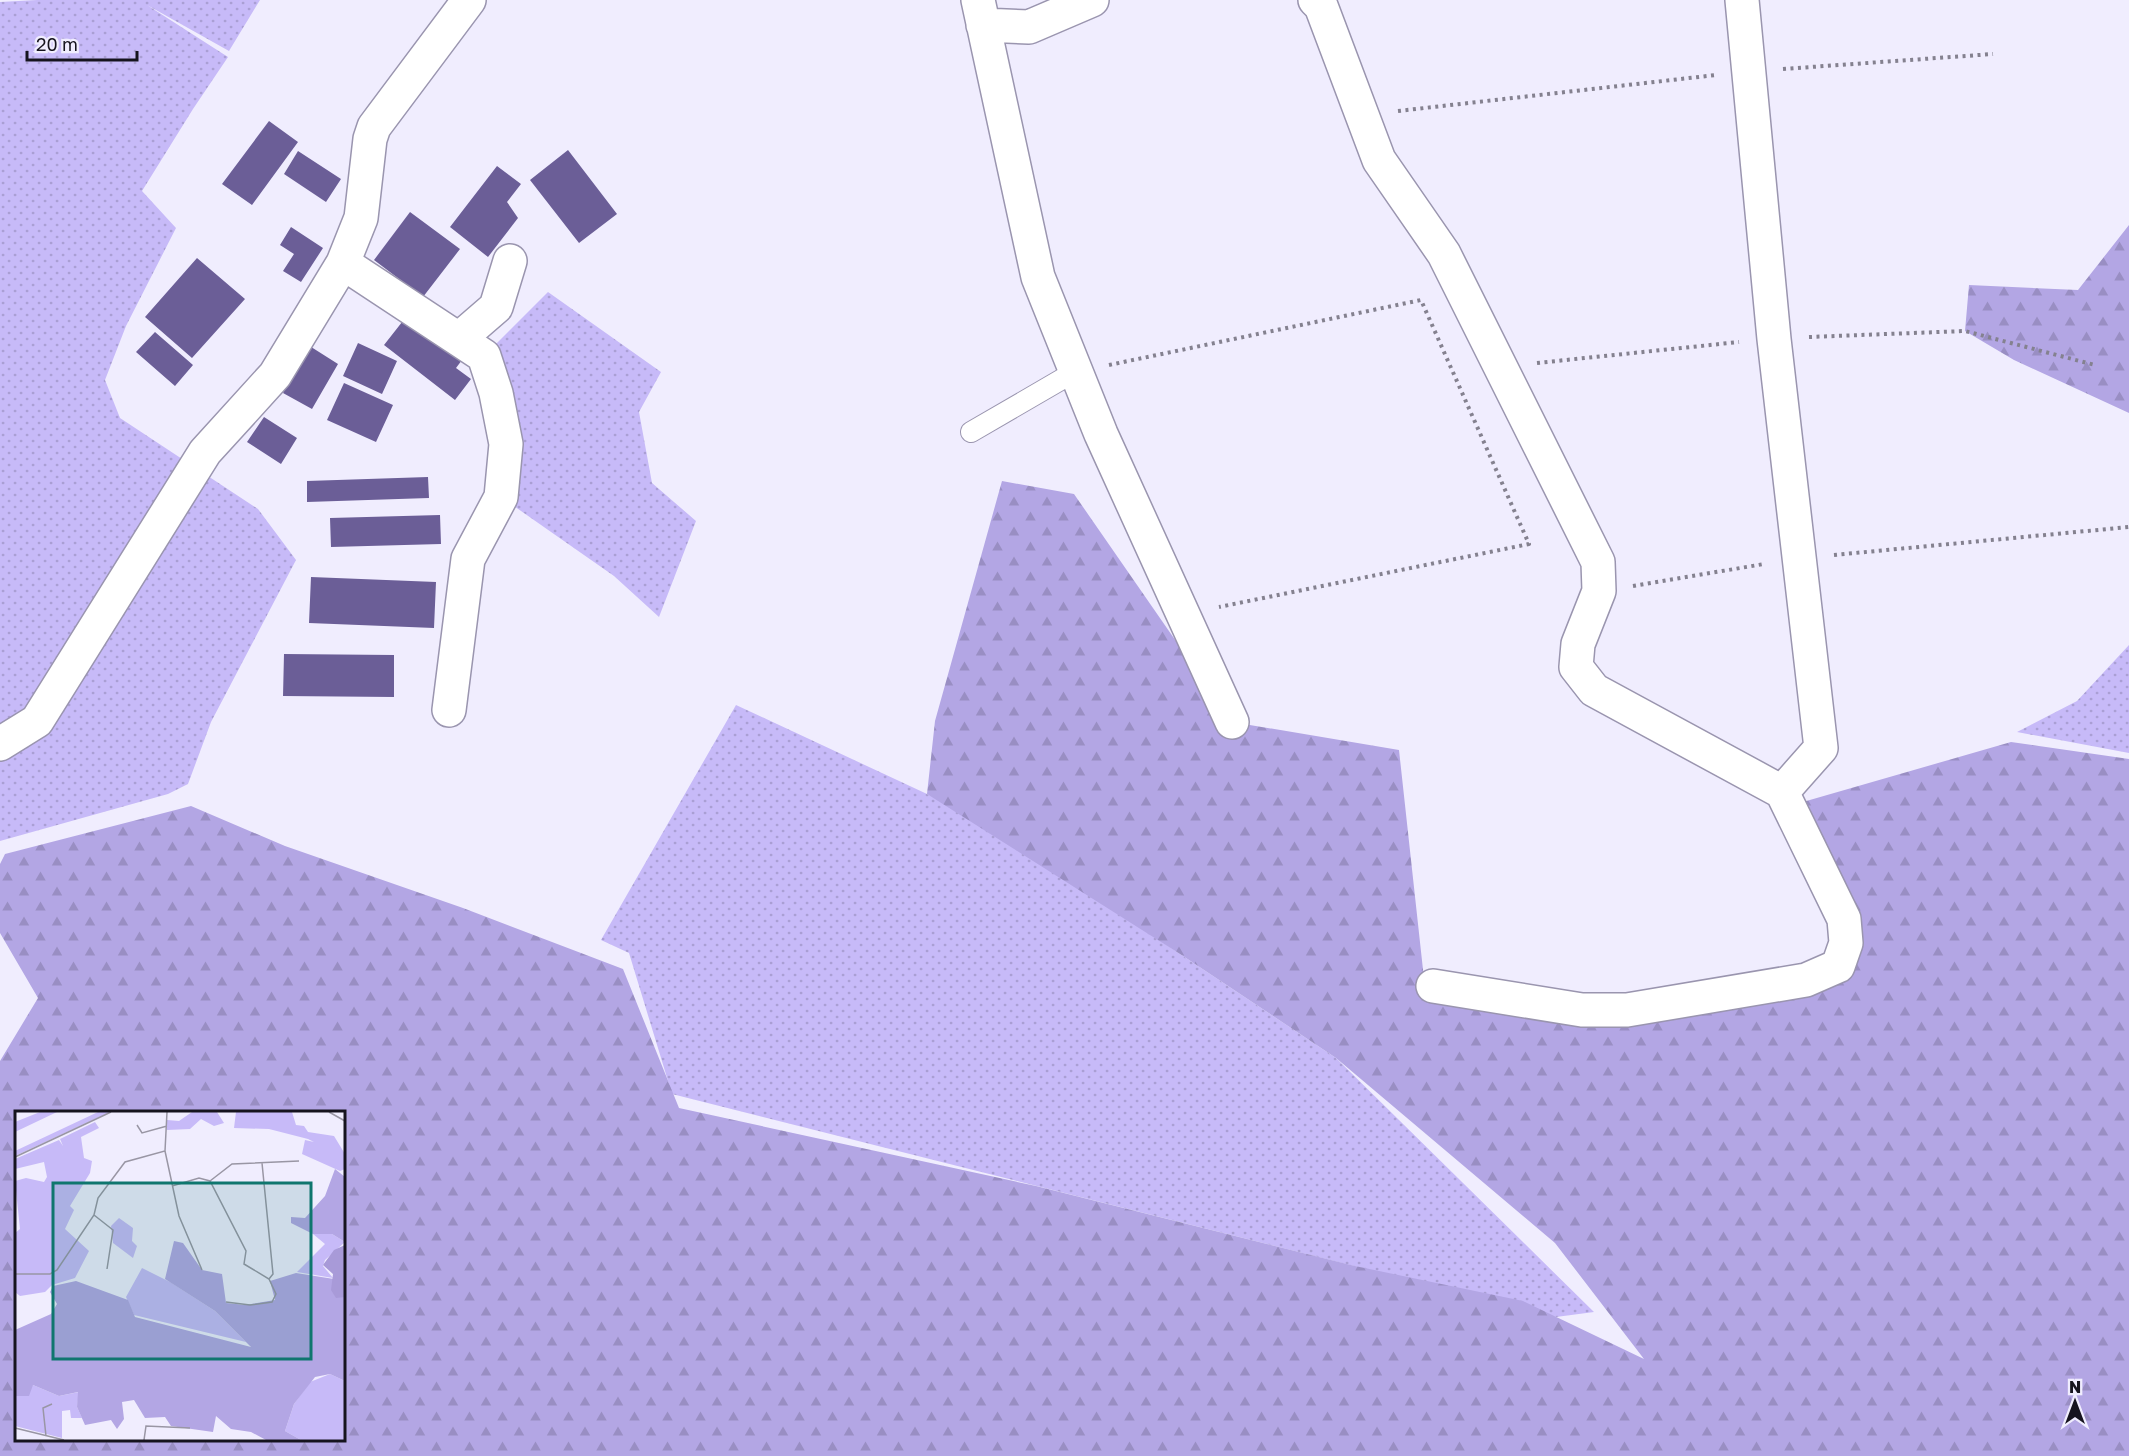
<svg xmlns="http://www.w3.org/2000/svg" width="2129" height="1456" viewBox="0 0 2129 1456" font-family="'Golos Text',sans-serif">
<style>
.green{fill:url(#green-dots)}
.forest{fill:url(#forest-firs);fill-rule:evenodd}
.building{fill:#6b5e97}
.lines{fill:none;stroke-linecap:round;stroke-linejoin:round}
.lane-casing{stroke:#9a95af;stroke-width:22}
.street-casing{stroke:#9a95af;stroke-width:36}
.path{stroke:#84818f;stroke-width:4;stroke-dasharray:3 4.5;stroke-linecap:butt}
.lane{stroke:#fff;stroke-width:20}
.street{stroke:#fff;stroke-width:33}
.inset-road{fill:none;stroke:#9996a4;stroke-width:1.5}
.view{fill:#0f766e;fill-opacity:0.15;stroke:#0f766e;stroke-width:3}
.inset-edge{fill:none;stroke:#16141e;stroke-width:3}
</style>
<defs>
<pattern id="green-dots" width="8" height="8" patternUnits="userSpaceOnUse" patternTransform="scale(1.5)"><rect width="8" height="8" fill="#c7baf8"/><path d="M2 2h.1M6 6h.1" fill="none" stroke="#aa9fd4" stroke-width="1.8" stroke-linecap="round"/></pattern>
<pattern id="forest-firs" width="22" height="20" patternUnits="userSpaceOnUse" patternTransform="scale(1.5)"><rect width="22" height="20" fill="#b3a6e4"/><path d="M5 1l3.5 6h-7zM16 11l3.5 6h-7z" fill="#998ec3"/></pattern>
</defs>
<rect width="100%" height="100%" fill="#f0edfe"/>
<path class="green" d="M 37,0 L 260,0 L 229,51 L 147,5 L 228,57 L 193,109 L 142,191 L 176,228 L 126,326 L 105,380 L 120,418 L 258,509 L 296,560 L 211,722 L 188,784 L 168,794 L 0,841 L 0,2 Z
M 548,292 L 661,372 L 639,412 L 652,483 L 696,521 L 659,617 L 614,576 L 501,497 L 484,356 Z
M 2129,645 L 2129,753 L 2017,732 L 2077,701 Z
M 736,705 L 970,814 L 1336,1058 L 1594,1312 L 1556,1317 L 672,1094 L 629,953 L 601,940 Z"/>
<path class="forest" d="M 2129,225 L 2129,413 L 2014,360 L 1965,331 L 1969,285 L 2078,290 Z
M 1002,481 L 1074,494 L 1232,722 L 1399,750 L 1425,988 L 1589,1010 L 1837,966 L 1849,908 L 1789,806 L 2011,742 L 2129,759 L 2129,1456 L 0,1456 L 0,1061 L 38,998 L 0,933 L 0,864 L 5,854 L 191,806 L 285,846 L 463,908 L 623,969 L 679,1108 L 1036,1186 L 1355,1266 L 1523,1301 L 1644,1359 L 1555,1243 L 1336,1058 L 1180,954 L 927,794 L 935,721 ZM 16,1112 L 344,1112 L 344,1440 L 16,1440 Z"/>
<path class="building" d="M 269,121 L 298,142 L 252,205 L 222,184 Z
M 568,150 L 617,214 L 579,243 L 530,180 Z
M 298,151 L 341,179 L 326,202 L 284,174 Z
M 497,166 L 521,184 L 507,202 L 518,218 L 488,257 L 450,227 Z
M 410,212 L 460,249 L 423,297 L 374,260 Z
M 291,227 L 323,248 L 301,282 L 283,271 L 294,254 L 280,245 Z
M 197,258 L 245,299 L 192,358 L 145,317 Z
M 406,317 L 462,360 L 456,368 L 471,379 L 455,400 L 384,345 Z
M 155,332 L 193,365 L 175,386 L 136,352 Z
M 358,343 L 397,361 L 382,394 L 343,376 Z
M 308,345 L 338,364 L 312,409 L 283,393 Z
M 344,383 L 393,405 L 376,442 L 327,420 Z
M 264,417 L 297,438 L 281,464 L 247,442 Z
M 428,477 L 429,498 L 307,502 L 307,481 Z
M 440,515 L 441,544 L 331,547 L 330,518 Z
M 311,577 L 436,582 L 434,628 L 309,623 Z
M 284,654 L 394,655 L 394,697 L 283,696 Z"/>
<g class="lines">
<g class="lane-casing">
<path id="lane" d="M 971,432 L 1076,371"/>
</g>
<g class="street-casing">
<path id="street" d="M 978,0 L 1038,277 L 1101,434 L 1232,722
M 1315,0 L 1321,6 L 1379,160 L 1444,254 L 1598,562 L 1599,591 L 1578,644 L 1576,667 L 1594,690 L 1782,792 L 1844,919 L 1846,943 L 1838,966 L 1806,980 L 1627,1010 L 1582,1010 L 1433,986
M 1742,0 L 1774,339 L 1821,748 L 1782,792
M 983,25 L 1029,27 L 1092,0
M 343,263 L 484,356 L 496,393 L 506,444 L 501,497 L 468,559 L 449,710
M 459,339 L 496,307 L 510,261
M 0,744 L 37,721 L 205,452 L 275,375 L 343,263 L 361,218 L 370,139 L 374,127 L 469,0"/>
</g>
<path class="path" d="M 1783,69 L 1993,54
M 1398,111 L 1716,75
M 1809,337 L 1965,331 L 2095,365
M 1537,363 L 1739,342
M 1109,365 L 1421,300 L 1529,544 L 1219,607
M 1834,555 L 2129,527
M 1633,586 L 1764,564"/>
<use href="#lane" class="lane"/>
<use href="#street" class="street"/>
</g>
<g transform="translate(15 1111)">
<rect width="330" height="330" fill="#f0edfe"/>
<path d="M 25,1 L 42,1 L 0,21 L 0,11 ZM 83,1 L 95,1 L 0,45 L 0,40 ZM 177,1 L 202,1 L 209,12 L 199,15 L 186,8 L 175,18 L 152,19 L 152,9 L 164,10 ZM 221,1 L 277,1 L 281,14 L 289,15 L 293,21 L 319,25 L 330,43 L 330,58 L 325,60 L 287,43 L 290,29 L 299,31 L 293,28 L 254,18 L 219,17 ZM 80,11 L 84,17 L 66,26 L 69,47 L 77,50 L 75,62 L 55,95 L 59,99 L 50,118 L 74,140 L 60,167 L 37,174 L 30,181 L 5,185 L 0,181 L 0,122 L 5,118 L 0,70 L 11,67 L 29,71 L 32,66 L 29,51 L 0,58 L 0,48 L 44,29 L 48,35 L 45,28 ZM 104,107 L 118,117 L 117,130 L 122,135 L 118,147 L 98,132 L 96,115 ZM 298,123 L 317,123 L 330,131 L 310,149 L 308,155 L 318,167 L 282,161 L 310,133 ZM 127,157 L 155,171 L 200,200 L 231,231 L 119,204 L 111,186 ZM 315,263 L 330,270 L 330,329 L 286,329 L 270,320 L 279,293 L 295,271 ZM 18,274 L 44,285 L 64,281 L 62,296 L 67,307 L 56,307 L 55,299 L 47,300 L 47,327 L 0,315 L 0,285 Z" fill="#c7baf8"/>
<path d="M 320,58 L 330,66 L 330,131 L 317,123 L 298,123 L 276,112 L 276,106 L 290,107 L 310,85 ZM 159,130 L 168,132 L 187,159 L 207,163 L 211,192 L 230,194 L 260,189 L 255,170 L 281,162 L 319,168 L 330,182 L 330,270 L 315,263 L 300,266 L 279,293 L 270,320 L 286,329 L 251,329 L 236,321 L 216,318 L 201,305 L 198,321 L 156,315 L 150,306 L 130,307 L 119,289 L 107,291 L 109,308 L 102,318 L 96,309 L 70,314 L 62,296 L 63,281 L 44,285 L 18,274 L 14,285 L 0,285 L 0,219 L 36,203 L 42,193 L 35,181 L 38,175 L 61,170 L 113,189 L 120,206 L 236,236 L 200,200 L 150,168 Z" fill="#b3a6e4"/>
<path d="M 330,134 L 330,186 L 321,187 L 316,179 L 318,163 L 308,154 L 319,139 Z" fill="#a89ad8"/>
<path class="inset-road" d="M 314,1 L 330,10M 122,14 L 127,22 L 152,15M 150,40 L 164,105 L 187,159M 0,46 L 96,1M 247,52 L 258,163 L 254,168M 195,70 L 217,53 L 284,50M 157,75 L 184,67 L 195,70 L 231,140 L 229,153 L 254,168 L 261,183 L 257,191 L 235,194 L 211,191M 79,104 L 98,119 L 92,158M 0,163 L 35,163 L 42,159 L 79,104 L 83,87 L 110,51 L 150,40 L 152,1M 0,317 L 49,329M 31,325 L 28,297 L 37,293M 129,329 L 131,315 L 175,317"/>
<path class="view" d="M 38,72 L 296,72 L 296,248 L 38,248 Z"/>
<rect width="330" height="330" class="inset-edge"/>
</g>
<g transform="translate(2075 1402)" stroke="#f0edfe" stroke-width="4.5" paint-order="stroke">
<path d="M0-4.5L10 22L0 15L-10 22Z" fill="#16141e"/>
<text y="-9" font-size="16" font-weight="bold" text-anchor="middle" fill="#16141e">N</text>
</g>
<path d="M27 51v9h110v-9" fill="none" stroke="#16141e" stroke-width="3"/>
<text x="36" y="51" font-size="18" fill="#16141e" stroke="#f0edfe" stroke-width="4.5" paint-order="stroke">20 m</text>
</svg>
